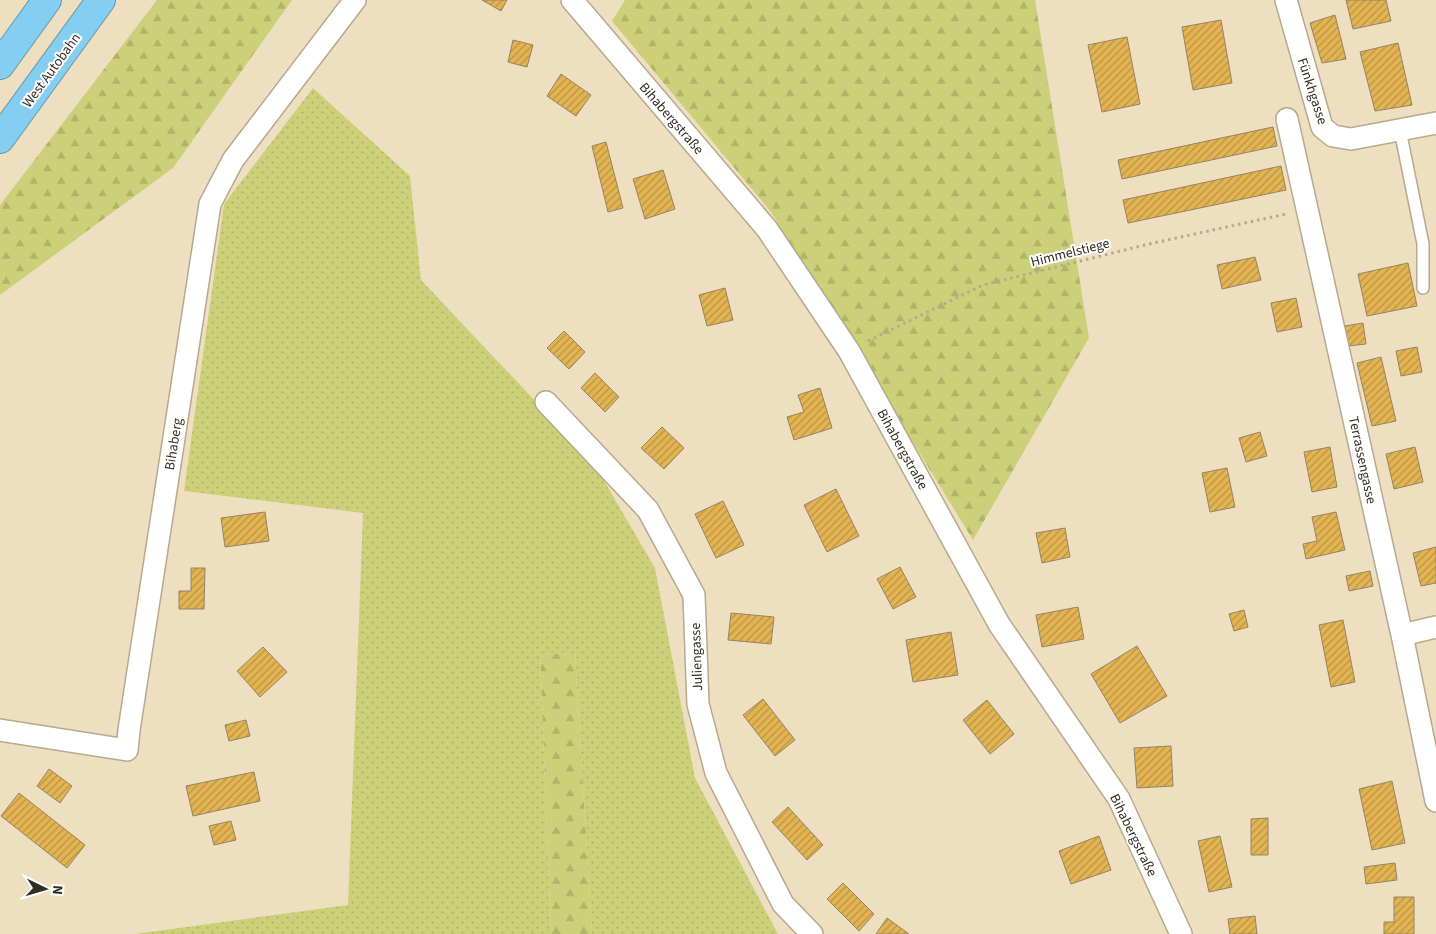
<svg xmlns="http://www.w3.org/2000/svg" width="1436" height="934" viewBox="0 0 1436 934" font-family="'Source Sans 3',sans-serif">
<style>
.grass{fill:url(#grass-dots)}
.forest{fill:url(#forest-firs)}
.building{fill:url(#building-hatch);stroke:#928467}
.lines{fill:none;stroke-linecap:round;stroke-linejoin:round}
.service-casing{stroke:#b8a98c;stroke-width:14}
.minor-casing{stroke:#b8a98c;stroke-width:24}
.motorway-casing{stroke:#6896a8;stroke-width:30}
.path{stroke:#b6a991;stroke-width:3;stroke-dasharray:2.5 4;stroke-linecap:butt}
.service{stroke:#fff;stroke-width:11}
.minor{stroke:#fff;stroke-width:21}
.motorway{stroke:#84cff1;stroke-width:28}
.labels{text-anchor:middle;stroke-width:4;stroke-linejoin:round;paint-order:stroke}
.street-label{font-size:14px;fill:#332d21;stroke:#fff}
</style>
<defs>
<pattern id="grass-dots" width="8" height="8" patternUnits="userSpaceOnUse" patternTransform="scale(1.25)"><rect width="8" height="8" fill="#ccd179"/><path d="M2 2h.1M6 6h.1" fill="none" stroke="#b0b468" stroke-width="1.8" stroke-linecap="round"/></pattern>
<pattern id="forest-firs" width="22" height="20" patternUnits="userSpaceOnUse" patternTransform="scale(1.25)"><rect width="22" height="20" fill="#ccd179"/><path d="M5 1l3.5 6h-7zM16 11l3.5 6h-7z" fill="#b0b468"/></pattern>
<pattern id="building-hatch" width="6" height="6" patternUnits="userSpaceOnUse" patternTransform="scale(1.25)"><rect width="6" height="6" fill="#e3b451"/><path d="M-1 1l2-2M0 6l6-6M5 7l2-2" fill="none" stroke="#b99343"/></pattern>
</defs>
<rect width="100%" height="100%" fill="#efdfc1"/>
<path class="grass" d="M 313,88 L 410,176 L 421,280 L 593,462 L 655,568 L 695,778 L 778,934 L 592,934 L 575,654 L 540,653 L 551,934 L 135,934 L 348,905 L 363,513 L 184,491 L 224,204 Z"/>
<path class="forest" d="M 157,0 L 292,0 L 173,168 L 0,295 L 0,205 Z
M 625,0 L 1035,0 L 1089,338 L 973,540 L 771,212 L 612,21 Z
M 540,653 L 575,654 L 592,934 L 551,934 Z"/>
<path class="building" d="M 482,0 L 507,0 L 501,11 Z
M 1346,0 L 1386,0 L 1391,21 L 1353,29 Z
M 1335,15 L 1346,59 L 1322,63 L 1310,23 Z
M 1221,20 L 1232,83 L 1193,90 L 1182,27 Z
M 1127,37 L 1140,104 L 1102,112 L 1088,45 Z
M 513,40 L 533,45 L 527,67 L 508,62 Z
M 1398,43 L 1412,105 L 1375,111 L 1360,52 Z
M 561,74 L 591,95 L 576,116 L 547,96 Z
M 1273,127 L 1277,146 L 1122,179 L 1118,160 Z
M 606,142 L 623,208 L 608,212 L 592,146 Z
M 1281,166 L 1286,190 L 1128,223 L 1123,200 Z
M 663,170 L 675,209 L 645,219 L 633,179 Z
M 1255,257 L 1261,280 L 1222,289 L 1217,265 Z
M 1408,263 L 1417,306 L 1367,316 L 1358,274 Z
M 725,288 L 733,320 L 707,326 L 699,295 Z
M 1296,298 L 1302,327 L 1277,332 L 1271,303 Z
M 1363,323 L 1366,344 L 1348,346 L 1345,326 Z
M 564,331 L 585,352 L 569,369 L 547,348 Z
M 1417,347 L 1422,372 L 1401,376 L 1396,351 Z
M 1381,357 L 1396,421 L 1372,426 L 1357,363 Z
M 595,373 L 619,397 L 605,412 L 581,388 Z
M 820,388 L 832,428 L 794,440 L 787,417 L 804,412 L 798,395 Z
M 662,427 L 684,448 L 664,469 L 641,448 Z
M 1260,432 L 1267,456 L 1246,462 L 1239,438 Z
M 1330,447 L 1337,487 L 1312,492 L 1304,452 Z
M 1415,447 L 1423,482 L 1394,489 L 1386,454 Z
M 1227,468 L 1235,507 L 1210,512 L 1202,473 Z
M 836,489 L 859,536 L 827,552 L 804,505 Z
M 723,501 L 744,545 L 716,558 L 695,514 Z
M 265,512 L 269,541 L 225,547 L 221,518 Z
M 1336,512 L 1345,550 L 1306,559 L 1303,544 L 1317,541 L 1312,517 Z
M 1065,528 L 1070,557 L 1042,563 L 1036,533 Z
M 1436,547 L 1436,583 L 1421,586 L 1413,553 Z
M 900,567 L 916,597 L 893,609 L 877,579 Z
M 191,568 L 205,568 L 204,609 L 179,609 L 179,591 L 191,591 Z
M 1370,571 L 1373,586 L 1349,591 L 1346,576 Z
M 1078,607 L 1084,639 L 1042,647 L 1036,615 Z
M 1244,610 L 1248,627 L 1234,631 L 1229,614 Z
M 731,613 L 774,617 L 771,644 L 728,640 Z
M 1343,620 L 1355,682 L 1331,687 L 1319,625 Z
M 951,632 L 958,675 L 913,682 L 906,640 Z
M 1137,646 L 1167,696 L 1120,723 L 1091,674 Z
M 263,647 L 287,672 L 260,697 L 237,671 Z
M 763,699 L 795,740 L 775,756 L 743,715 Z
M 987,700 L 1014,734 L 990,754 L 963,720 Z
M 246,720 L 250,736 L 229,741 L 225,725 Z
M 1171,746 L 1173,786 L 1137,788 L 1134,748 Z
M 49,769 L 72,786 L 60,803 L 37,786 Z
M 254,772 L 260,801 L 193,816 L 186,786 Z
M 1392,781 L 1405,843 L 1372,850 L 1359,789 Z
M 19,793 L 85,845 L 67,868 L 1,816 Z
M 788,807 L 823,845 L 807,860 L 772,822 Z
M 1268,818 L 1268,855 L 1251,855 L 1251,819 Z
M 231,821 L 236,840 L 214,845 L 209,826 Z
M 1099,836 L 1111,870 L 1071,884 L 1059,851 Z
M 1220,836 L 1232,887 L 1209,892 L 1198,841 Z
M 1395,863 L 1397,880 L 1366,884 L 1364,867 Z
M 843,883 L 874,914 L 859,931 L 827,899 Z
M 1394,897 L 1414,897 L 1414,934 L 1384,934 L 1384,922 L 1394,922 Z
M 1255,916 L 1257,934 L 1230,934 L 1228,919 Z
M 887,918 L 909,934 L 876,934 Z"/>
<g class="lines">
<g class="service-casing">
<path id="service" d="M 1400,130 L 1423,244 L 1423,288"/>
</g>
<g class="minor-casing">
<path id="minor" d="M 572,0 L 767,229 L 849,351 L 999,624 L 1119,799 L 1181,934
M 1286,0 L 1322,127 L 1333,136 L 1351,139 L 1436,123
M 1287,119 L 1402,635 L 1436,801
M 546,402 L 648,510 L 694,595 L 698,704 L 716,773 L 783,904 L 812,934
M 1402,635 L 1436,627
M 0,730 L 127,750 L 129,730 L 210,204 L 233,160 L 355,0"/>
</g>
<g class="motorway-casing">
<path id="motorway" d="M 0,65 L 47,0
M 0,139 L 101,0"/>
</g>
<path class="path" d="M 868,341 L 983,285 L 1149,244 L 1286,214"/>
<use href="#service" class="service"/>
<use href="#minor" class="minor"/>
<use href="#motorway" class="motorway"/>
</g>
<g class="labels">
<g class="street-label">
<text transform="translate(51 70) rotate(-54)" y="5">West Autobahn</text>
<text transform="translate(1313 91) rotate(72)" y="5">Fünkhgasse</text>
<text transform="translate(672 118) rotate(49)" y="5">Bihabergstraße</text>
<text transform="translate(1070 252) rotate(-14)" y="5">Himmelstiege</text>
<text transform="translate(173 444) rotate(-81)" y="5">Bihaberg</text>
<text transform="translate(903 449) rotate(61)" y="5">Bihabergstraße</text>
<text transform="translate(1363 460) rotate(78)" y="5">Terrassengasse</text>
<text transform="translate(696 657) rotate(-92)" y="5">Juliengasse</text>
<text transform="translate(1134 835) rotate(64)" y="5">Bihabergstraße</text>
</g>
</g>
<g transform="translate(45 889) rotate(95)" stroke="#ffffff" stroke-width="4" paint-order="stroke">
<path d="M0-4L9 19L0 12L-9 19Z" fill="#332d21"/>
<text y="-8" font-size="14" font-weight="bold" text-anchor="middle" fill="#332d21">N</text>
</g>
</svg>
